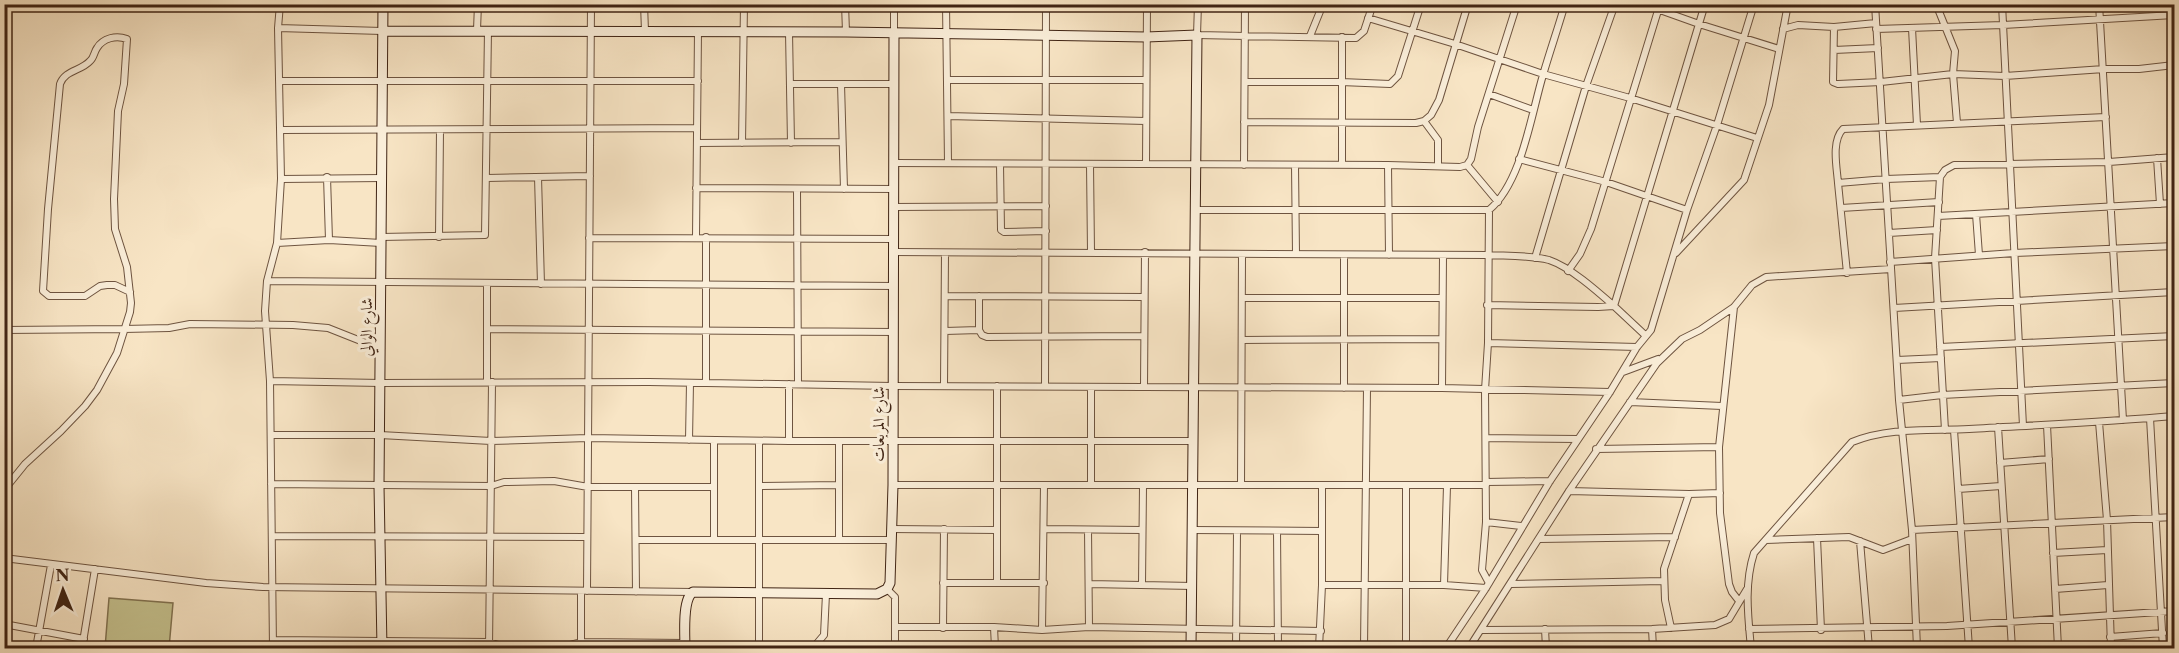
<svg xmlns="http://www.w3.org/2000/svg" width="2179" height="653" viewBox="0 0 2179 653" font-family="'Libre Caslon Text',Amiri,serif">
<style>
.green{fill:#c5c28f;stroke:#827352;stroke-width:1.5}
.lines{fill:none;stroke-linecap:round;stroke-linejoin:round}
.street-casing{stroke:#6e5440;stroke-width:8}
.secondary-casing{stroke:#402414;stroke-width:11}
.street{stroke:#faeed9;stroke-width:6}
.secondary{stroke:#faeed9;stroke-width:9}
.labels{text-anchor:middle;stroke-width:6;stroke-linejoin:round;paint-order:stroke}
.street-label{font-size:16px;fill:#402414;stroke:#faeed9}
</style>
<rect width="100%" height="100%" fill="#f8e5c5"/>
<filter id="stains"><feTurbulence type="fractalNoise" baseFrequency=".00333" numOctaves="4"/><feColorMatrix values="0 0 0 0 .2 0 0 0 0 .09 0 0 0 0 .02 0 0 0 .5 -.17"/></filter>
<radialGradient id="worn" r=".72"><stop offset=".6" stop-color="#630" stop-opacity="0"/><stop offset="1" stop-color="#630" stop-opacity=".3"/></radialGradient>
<path class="green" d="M 109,598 L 173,603 L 169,648 L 105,648 Z"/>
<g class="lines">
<g class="street-casing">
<path id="street" d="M 644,4 L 645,31
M 845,4 L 846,32
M 946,4 L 948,163
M 1198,4 L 1197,35 L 1356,38 L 1364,31 L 1373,4
M 1643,4 L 1699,24 L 1779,49
M 1875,4 L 1899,400 L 1912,530 L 1917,648
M 1936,4 L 1955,51 L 1953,74 L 1957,123
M 2002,4 L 2023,426
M 2099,4 L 2123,420
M 1368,18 L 1455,44 L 1543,74 L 1630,98 L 1757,138
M 1834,27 L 1833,82 L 1838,84 L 1881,82 L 1953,74 L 2005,76 L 2104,69 L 2139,69 L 2174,65
M 278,28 L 382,31
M 1912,28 L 1917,125
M 1783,29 L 1798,25 L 1834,27 L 1876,23
M 1876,29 L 2003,25 L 2174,15
M 477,30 L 478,4
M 789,32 L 791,143
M 894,33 L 894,4
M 1310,36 L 1323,4
M 1342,37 L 1342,165
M 1834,50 L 1878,48
M 947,80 L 1146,80
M 280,81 L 698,81
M 1245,82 L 1341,82 L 1390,84 L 1398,76 L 1421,4
M 790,84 L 894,84
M 841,84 L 844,189
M 1489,94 L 1533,110
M 948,116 L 1146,121
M 1424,121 L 1438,140 L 1438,166
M 1244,122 L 1416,123 L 1424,121 L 1431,115 L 1439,100 L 1468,4
M 281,130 L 697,128
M 697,143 L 842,142
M 742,143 L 744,4
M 2157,158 L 2160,204
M 1519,159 L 1606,182 L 1687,210
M 894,163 L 1388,165 L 1460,167 L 1467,165 L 1471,159 L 1478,127 L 1517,4
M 1000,164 L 1001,230 L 1004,232 L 1046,231
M 1090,164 L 1091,252
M 1146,164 L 1147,4
M 1244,165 L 1245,4
M 1295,165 L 1296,254
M 1388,165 L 1389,255
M 1467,165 L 1498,202
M 327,177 L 329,240
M 538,177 L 541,284
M 487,178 L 590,176
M 281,179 L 382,178
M 1838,183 C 1837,168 1831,141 1843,129 L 2106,117
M 696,188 L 894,189
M 797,190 L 798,384
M 894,207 L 1046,206
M 1841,208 L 1939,202
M 1196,210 L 1489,210 C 1522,182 1531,115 1543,75 C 1550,51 1558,28 1565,4
M 1976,214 L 1979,255
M 1938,216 L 2174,203
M 1889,233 L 1937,230
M 381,237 L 485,235 L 488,30
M 439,237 L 440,130
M 696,237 L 698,31
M 706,237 L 706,383
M 589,238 L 894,239
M 277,243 L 329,240 L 381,243
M 894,252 L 1488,255 C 1507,256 1530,255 1549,260 C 1570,267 1597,291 1614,306 L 1598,307 L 1487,305
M 1676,253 L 1744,180 L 1769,105 L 1788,4
M 1535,258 L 1586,86 L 1615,4
M 1890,262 L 2014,253 L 2174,246
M 1568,271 L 1580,254 L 1591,229 L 1660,4
M 1847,273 L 1838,183 L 1886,179 L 1940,177
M 267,281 L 894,286
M 946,296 L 1144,297
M 979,296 L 979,330 L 982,335 L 987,337 L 1144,336
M 1243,298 L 1442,298
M 1734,307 L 1719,447 L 1720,513 L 1729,584 L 1732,592 L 1739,601
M 1894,308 L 2174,292
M 487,329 L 894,332
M 4,330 L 124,329 L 169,328 L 190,324 L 293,325 L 328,328 L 381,349
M 945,331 L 979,330
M 1645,335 L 1614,306 L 1705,4
M 1242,340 L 1442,339
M 1488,343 L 1637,347
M 1940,347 L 2174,336
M 1897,360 L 1941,358
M 1623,372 L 1658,359
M 270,381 L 381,383 L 649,382 L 893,386 L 1442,388 L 1610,392
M 487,382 L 487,283
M 789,384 L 789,441
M 944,386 L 945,253
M 997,386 L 997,582
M 1045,386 L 1046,4
M 1144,387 L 1145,252
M 1344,388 L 1344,255
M 1442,388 L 1443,255
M 1899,400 L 1942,395 L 2174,383
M 1630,402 L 1722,406
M 2150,418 L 2163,648
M 2099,422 L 2107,520 L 2111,648
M 2047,425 L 2058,648
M 1998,427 L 2012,648
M 1945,430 L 1935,258 L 1940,177 L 1945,170 L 1954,165 L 2109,162 L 2174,157
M 1954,430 L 1969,648
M 271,435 L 380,435 L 491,441 L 588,438 L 789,441 L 1194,441
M 1486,438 L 1578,439
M 689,440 L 690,383
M 839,441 L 839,540
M 1596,449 L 1719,447
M 2000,463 L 2049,459
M 1486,482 L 1550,481
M 271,484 L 491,486 L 504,482 L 554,481 L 588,487 L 714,487
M 893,485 L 1486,485
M 1091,485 L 1091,387
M 1241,485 L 1242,254
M 759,486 L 839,485
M 1406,486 L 1406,648
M 635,487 L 636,592
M 1958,489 L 2001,486
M 4,490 L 25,464 L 61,431 L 85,406 L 97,390 L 117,353 L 130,312 L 131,303 L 127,267 L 115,229 L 114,199 L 118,111 L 124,84 L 127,39 C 116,35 103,38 97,48 C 94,52 94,58 90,61 C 81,71 65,70 60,84 L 48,209 L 43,291 L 49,296 L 85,296 L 100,286 L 107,285 L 115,285 L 130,292
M 1569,491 L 1689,494 L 1664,569 L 1665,600 L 1671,628
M 1689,494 L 1720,493
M 1486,522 L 1521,526
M 892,529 L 997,530
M 1044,529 L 1142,530
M 1088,530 L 1089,627
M 1192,530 L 1322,531
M 1912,530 L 2174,517
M 1277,531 L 1278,648
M 273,536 L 587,537
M 1817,538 L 1821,630
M 1539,539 L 1675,537
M 636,540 L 892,540
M 714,540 L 714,440
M 1766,540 L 1849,537 L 1883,550 L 1912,539
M 1860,541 L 1869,648
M 2053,553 L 2107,550
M 4,558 L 206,583 L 263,587 L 693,592
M 4,580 L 8,559
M 943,583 L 1044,583
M 1489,583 L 1482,570 L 1486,522 L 1485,390 L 1488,343 L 1489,210
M 1089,584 L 1193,586
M 1142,584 L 1143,486
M 1511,584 L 1663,581
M 1322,585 L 1444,585 L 1486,588
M 1444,585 L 1447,486
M 887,589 L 895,597 L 895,648
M 2055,589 L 2108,585
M 581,591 L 581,642
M 587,591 L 591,4
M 4,624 L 84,639
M 895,627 L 994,627 L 1042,630 L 1089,627 L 1321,631
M 994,627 L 995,648
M 943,628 L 944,529
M 1545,629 L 1546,648
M 1652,629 L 1653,648
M 1749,629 L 1947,626 L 2174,611
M 1042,630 L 1044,485
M 1482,630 L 1652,629 L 1715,625 L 1729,619 L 1747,589
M 2110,637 L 2163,633
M 273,640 L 489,642 L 508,648
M 36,648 L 51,565
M 82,648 L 95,569
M 273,648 L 270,381 L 265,311 L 267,281 L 277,243 L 281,179 L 278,28 L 280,4
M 489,648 L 492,382
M 558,648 L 581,642 L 685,643
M 759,648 L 759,441
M 813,648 L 824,635 L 826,594
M 1236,648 L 1237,531
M 1319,648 L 1322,585 L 1322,486
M 1364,648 L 1367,388
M 1446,648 L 1486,588 L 1550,481 L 1610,392 L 1637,347 L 1651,330 L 1687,210 L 1717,125 L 1754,4
M 1469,648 L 1569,491 L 1657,363 L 1682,339 L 1700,330 L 1734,307 L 1752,285 L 1766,277 L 1891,269
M 1751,648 C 1748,616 1744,584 1754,553 L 1852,442 C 1889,427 1930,431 1969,429 C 2038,425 2106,422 2174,416"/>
</g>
<g class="secondary-casing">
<path id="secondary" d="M 382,31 L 846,32 L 1146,37 L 1197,35 L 1191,648
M 382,648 L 379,486 L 383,4
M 685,648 C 685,635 682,599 693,592 L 877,594 L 887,589 L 890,583 L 893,485 L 894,33"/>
</g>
<use href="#street" class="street"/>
<use href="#secondary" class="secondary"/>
</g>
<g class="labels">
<g class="street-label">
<text transform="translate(366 327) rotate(-90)" y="6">شارع الوالي</text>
<text transform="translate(878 424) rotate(-90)" y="6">شارع المربعات</text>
</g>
</g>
<rect width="2179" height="653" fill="none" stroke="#f8e5c5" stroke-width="24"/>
<rect x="6" y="6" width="2167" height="641" fill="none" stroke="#402414" stroke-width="3"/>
<rect x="12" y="12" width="2155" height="629" fill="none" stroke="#402414" stroke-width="1.5"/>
<g transform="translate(63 590) rotate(358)" stroke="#faeed9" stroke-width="4.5" paint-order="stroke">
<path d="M0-4.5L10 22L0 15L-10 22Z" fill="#402414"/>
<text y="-9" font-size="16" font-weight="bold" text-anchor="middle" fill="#402414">N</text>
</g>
<rect width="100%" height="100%" filter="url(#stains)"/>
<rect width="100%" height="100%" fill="url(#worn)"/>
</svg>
